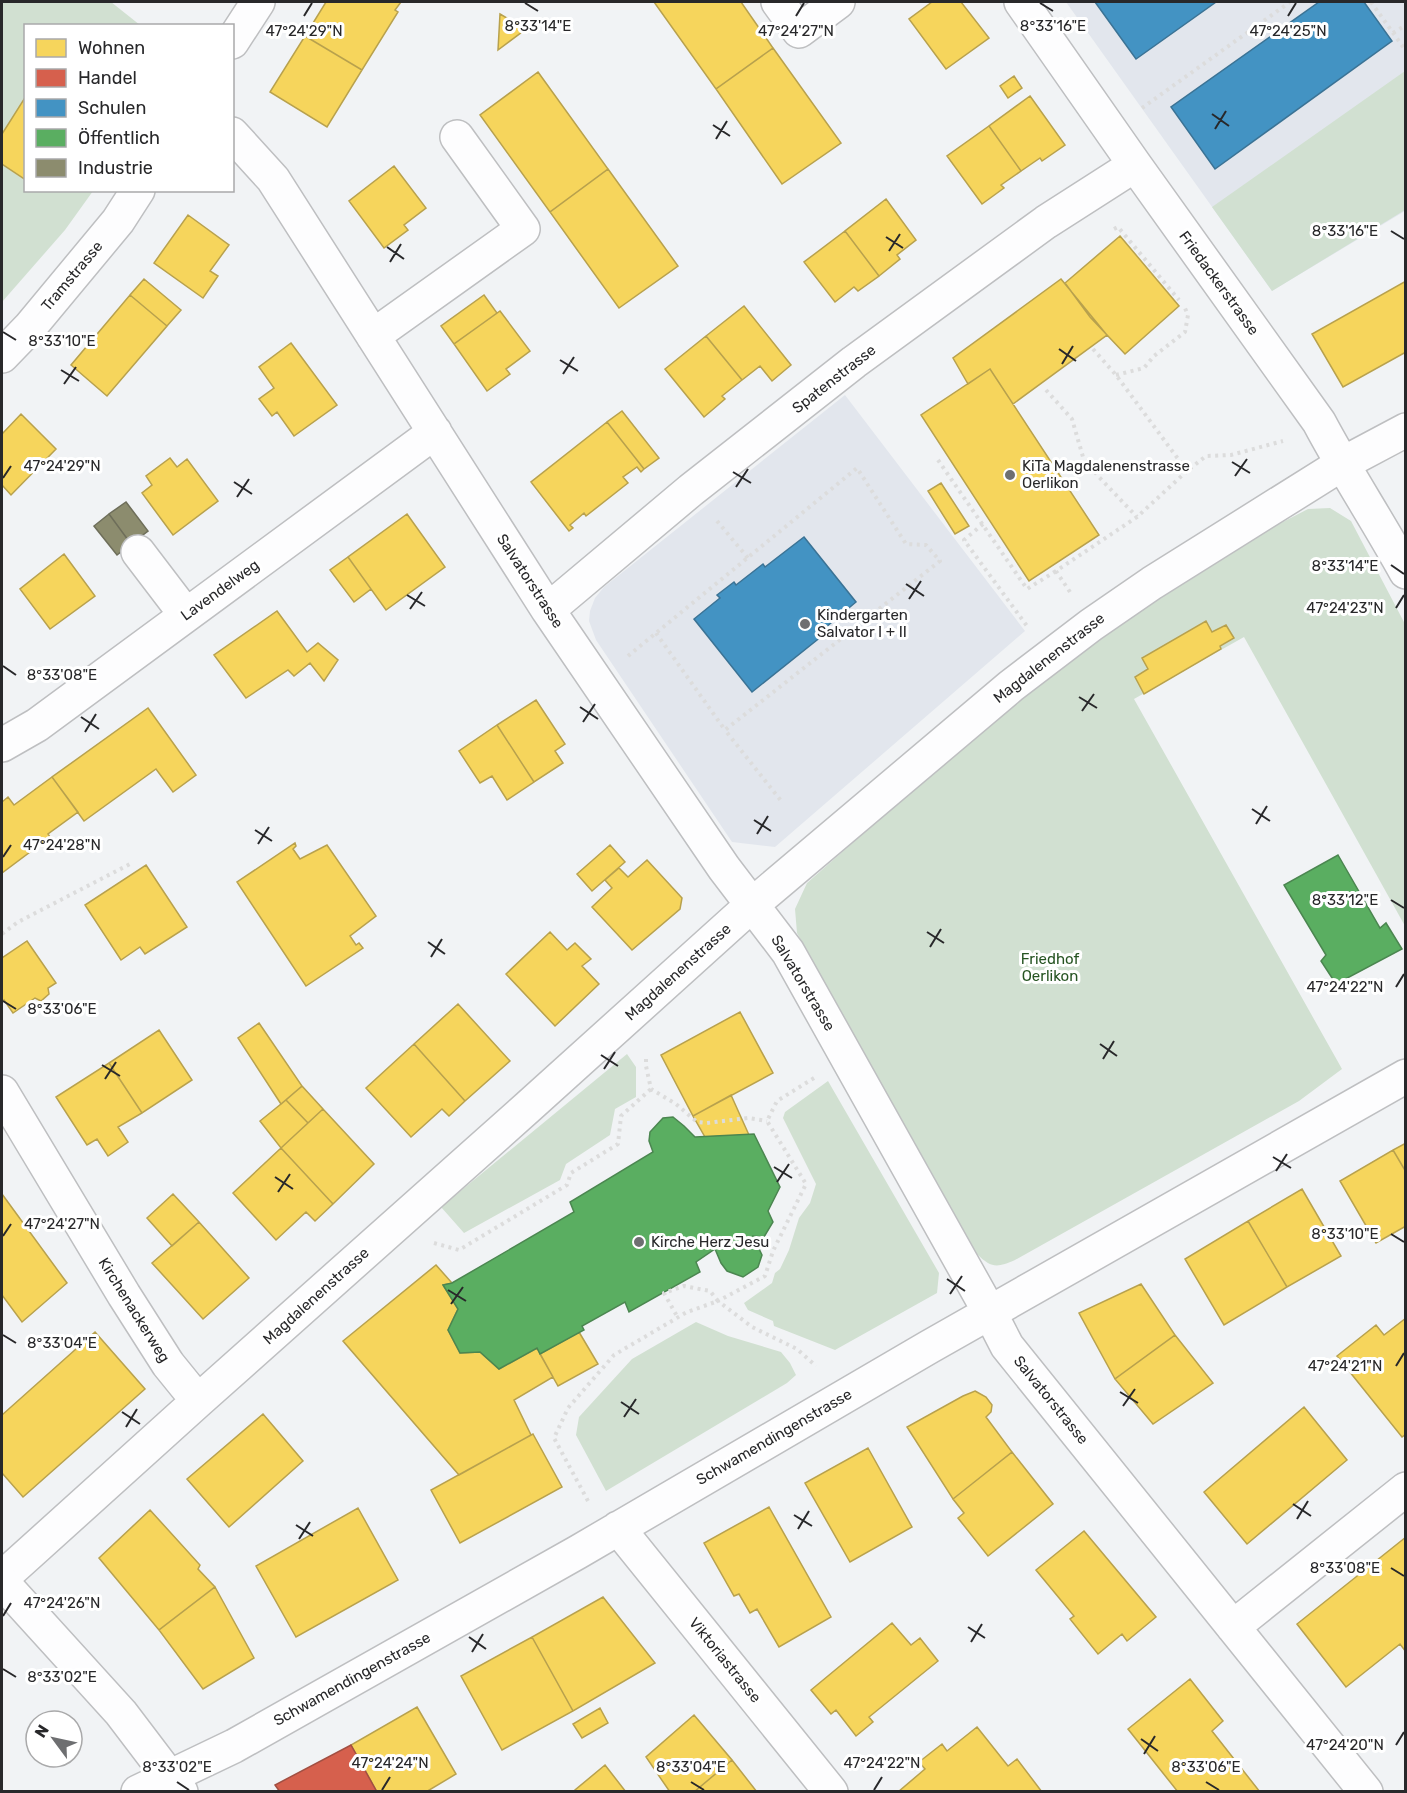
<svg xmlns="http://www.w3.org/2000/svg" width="1407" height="1793" viewBox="0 0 1407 1793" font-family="Rubik,sans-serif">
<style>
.built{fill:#e2e6ed}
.green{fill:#d1e0d1}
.homes{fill:#f6d55c;stroke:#b8a14d;stroke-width:1.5}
.shops{fill:#d6604d;stroke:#a24f42;stroke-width:1.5}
.schools{fill:#4393c3;stroke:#3b7395;stroke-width:1.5}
.public{fill:#5aae61;stroke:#4b8650;stroke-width:1.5}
.industry{fill:#8c8c6e;stroke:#6e6e5a;stroke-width:1.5}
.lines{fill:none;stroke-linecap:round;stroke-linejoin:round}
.minor-casing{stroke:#bebfc1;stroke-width:36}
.major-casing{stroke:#bebfc1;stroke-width:36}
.path{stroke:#dcdcdc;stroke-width:4;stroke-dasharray:3 4.5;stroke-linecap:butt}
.minor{stroke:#fdfdfe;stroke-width:33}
.major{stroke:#fdfdfe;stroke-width:33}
.ticks{fill:none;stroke:#28282a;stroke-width:2}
.poi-dot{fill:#6e6f71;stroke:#fff;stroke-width:2}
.labels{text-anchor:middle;stroke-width:6;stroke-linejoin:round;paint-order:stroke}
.street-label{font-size:15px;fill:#28282a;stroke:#fff}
.poi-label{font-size:15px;fill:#28282a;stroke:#fff;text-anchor:start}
.park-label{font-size:15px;fill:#265422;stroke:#fff}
.ticks-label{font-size:15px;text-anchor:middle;fill:#28282a;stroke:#fff;stroke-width:6;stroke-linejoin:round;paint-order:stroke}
</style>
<rect width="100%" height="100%" fill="#f1f3f5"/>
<path class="built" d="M 1066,2 L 1405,2 L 1405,211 L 1272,291 Z
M 845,395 L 1025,631 L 775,847 L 732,842 L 596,640 L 589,621 L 590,611 L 595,598 L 604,587 Z"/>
<path class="green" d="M 2,2 L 111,2 L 140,25 L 26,26 L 26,190 L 93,191 L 65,230 L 2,302 Z
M 1405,71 L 1405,210 L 1272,291 L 1212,207 Z
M 1330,508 L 1351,521 L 1405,624 L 1405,926 L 1244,637 L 1134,699 L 1342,1069 L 1299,1101 L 1015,1260 C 997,1268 991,1268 977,1254 L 797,933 L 795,909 L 807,883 L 832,861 L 1013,702 L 1102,635 L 1277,525 L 1308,509 Z
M 627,1054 L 636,1067 L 636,1097 L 615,1109 L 610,1135 L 566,1164 L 560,1180 L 464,1233 L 441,1207 Z
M 828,1081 L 939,1273 L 937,1293 L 835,1350 L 774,1326 L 773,1321 L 748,1310 L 744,1303 L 772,1283 L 775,1273 L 780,1269 L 789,1250 L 799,1218 L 810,1203 L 816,1184 L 783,1118 L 785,1112 Z
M 696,1322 L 728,1336 L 781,1352 L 790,1363 L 796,1375 L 787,1383 L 606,1491 L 576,1435 L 579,1417 L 632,1359 Z"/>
<path class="homes" d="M 326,2 L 401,2 L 395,10 L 398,12 L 362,70 L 305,36 Z
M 654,2 L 741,2 L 773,48 L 716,89 Z
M 932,2 L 961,2 L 989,38 L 946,69 L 909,19 Z
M 500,14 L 526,29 L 498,50 Z
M 305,36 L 362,70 L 327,127 L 270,92 Z
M 773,48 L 841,143 L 782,184 L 716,89 Z
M 538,72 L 608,169 L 550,212 L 480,115 Z
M 1014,76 L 1022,88 L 1008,98 L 1000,86 Z
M 26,96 L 26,180 L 2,164 L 2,134 Z
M 1030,96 L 1065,145 L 1042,161 L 1040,158 L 1021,171 L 989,126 Z
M 989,126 L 1021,171 L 1001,185 L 1004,188 L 982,204 L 947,156 Z
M 394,166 L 426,208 L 404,225 L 408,230 L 384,248 L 349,201 Z
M 608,169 L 678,266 L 619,308 L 550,212 Z
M 886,199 L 916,240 L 897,255 L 900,259 L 879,276 L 845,231 Z
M 188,215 L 229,245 L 210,271 L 218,276 L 203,298 L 154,263 Z
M 845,231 L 879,276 L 858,291 L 854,287 L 835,302 L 804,262 Z
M 1120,236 L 1179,306 L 1125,354 L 1090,317 L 1065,283 Z
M 144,279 L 181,310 L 167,326 L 130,295 Z
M 1061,279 L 1107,335 L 1013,404 L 990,369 L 968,384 L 953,358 Z
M 1406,281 L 1406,352 L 1343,387 L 1312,334 Z
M 130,295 L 167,326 L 107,396 L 71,365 Z
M 484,295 L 497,313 L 454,344 L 441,326 Z
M 744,306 L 791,365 L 772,381 L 760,366 L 742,380 L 706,336 Z
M 500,311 L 530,351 L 506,369 L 510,374 L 487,391 L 454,344 Z
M 706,336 L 742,380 L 722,396 L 725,399 L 704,417 L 665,369 Z
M 291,343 L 337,405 L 294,436 L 277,412 L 272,416 L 259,399 L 274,388 L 259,367 Z
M 990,369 L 1099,535 L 1029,581 L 921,415 Z
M 622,411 L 659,458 L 644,469 L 607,422 Z
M 21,414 L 56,449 L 11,495 L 2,485 L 2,434 Z
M 607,422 L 644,469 L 641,472 L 637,467 L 623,477 L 628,483 L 586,516 L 584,513 L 570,525 L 573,528 L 569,531 L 531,482 Z
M 170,458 L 177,467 L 187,459 L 218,501 L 173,535 L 142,493 L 152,485 L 146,476 Z
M 941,483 L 969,526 L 955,534 L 928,491 Z
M 407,514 L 445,567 L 386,610 L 348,557 Z
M 64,554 L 95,596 L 50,629 L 20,589 Z
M 348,557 L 371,589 L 354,602 L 330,570 Z
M 277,611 L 307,652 L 318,643 L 338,660 L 324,681 L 310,663 L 294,676 L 288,670 L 246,698 L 214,655 Z
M 1206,621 L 1212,632 L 1226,625 L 1234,638 L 1220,646 L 1221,649 L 1144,694 L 1135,677 L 1148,669 L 1142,658 Z
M 536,700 L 565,744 L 555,751 L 563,763 L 534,782 L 497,725 Z
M 148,708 L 196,775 L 173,792 L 156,769 L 84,821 L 52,777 Z
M 497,725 L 534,782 L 507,800 L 492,776 L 480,783 L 459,751 Z
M 52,777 L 78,812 L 48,834 L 50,837 L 2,873 L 2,802 L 8,797 L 14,805 Z
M 295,843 L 296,846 L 293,849 L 300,859 L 327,845 L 376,916 L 350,936 L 356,945 L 359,943 L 363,948 L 306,986 L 237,882 Z
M 610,845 L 625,862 L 592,891 L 577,874 Z
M 647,860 L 682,898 L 680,909 L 632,950 L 592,907 L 612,888 L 605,880 L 619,868 L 628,877 Z
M 146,865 L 187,927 L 145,954 L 140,947 L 121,960 L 85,905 Z
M 550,932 L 567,950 L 575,943 L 591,959 L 582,966 L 599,984 L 555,1026 L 506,974 Z
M 27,941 L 56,983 L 48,988 L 49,994 L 41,1001 L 35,998 L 13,1013 L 4,1000 L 2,1002 L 2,958 Z
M 458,1004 L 510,1061 L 465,1101 L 414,1044 Z
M 740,1012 L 773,1073 L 693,1116 L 661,1055 Z
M 259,1023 L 302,1086 L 281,1104 L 238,1038 Z
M 159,1030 L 192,1080 L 142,1113 L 109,1063 Z
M 414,1044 L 465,1101 L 449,1116 L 442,1109 L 411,1137 L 366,1088 Z
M 109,1063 L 142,1113 L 118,1127 L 128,1142 L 108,1156 L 97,1139 L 87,1145 L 56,1097 Z
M 302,1086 L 323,1109 L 308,1123 L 286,1100 Z
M 731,1095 L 749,1135 L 705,1137 L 693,1116 Z
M 286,1100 L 308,1123 L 281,1148 L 260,1121 Z
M 323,1109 L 374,1164 L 333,1204 L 281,1148 Z
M 1406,1143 L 1406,1172 L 1393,1150 Z
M 281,1148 L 333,1204 L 315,1221 L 306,1212 L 276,1240 L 233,1193 Z
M 1393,1150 L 1406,1172 L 1406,1226 L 1376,1243 L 1340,1181 Z
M 1302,1189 L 1341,1256 L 1287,1287 L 1248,1221 Z
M 2,1194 L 67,1283 L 22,1322 L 2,1295 Z
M 173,1194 L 199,1222 L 172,1246 L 147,1218 Z
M 1248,1221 L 1287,1287 L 1224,1325 L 1185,1259 Z
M 199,1222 L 249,1278 L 203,1319 L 152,1263 Z
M 436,1265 L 452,1283 L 443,1285 L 458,1309 L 448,1330 L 460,1353 L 480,1352 L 499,1369 L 537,1348 L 553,1377 L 514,1400 L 531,1435 L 459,1475 L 343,1341 Z
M 1141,1284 L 1175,1335 L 1115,1379 L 1079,1313 Z
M 1406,1318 L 1406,1434 L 1402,1437 L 1337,1356 L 1376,1325 L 1384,1335 Z
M 95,1332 L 145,1389 L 23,1497 L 2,1473 L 2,1415 Z
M 579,1332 L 598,1364 L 558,1386 L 540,1354 Z
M 1175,1335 L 1213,1383 L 1153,1424 L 1115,1379 Z
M 975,1391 L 986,1397 L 992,1405 L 991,1412 L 986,1417 L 1012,1452 L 953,1499 L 907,1427 L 963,1396 Z
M 1304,1407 L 1347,1460 L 1247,1544 L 1204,1492 Z
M 263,1414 L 303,1461 L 229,1527 L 187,1479 Z
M 533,1434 L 562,1487 L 460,1543 L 431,1490 Z
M 868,1448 L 912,1527 L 850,1562 L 805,1483 Z
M 1012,1452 L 1053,1504 L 988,1556 L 958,1518 L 964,1513 L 953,1499 Z
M 769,1507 L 831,1617 L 779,1647 L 757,1609 L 750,1613 L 739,1594 L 734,1596 L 704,1543 Z
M 358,1508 L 398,1580 L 296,1637 L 256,1566 Z
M 150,1510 L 200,1565 L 198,1569 L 215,1587 L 159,1630 L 99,1558 Z
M 1084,1531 L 1156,1617 L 1127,1641 L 1122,1634 L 1098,1654 L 1070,1619 L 1074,1616 L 1036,1570 Z
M 1406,1537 L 1406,1652 L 1400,1644 L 1346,1687 L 1297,1624 Z
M 215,1587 L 254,1658 L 203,1689 L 159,1630 Z
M 603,1597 L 655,1663 L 573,1711 L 532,1637 Z
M 892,1623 L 911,1645 L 920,1638 L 938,1661 L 869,1717 L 873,1722 L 856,1736 L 836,1710 L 831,1714 L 811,1690 Z
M 532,1637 L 573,1711 L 502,1750 L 461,1676 Z
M 1190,1679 L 1223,1721 L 1212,1731 L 1260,1792 L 1178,1792 L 1128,1729 Z
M 417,1707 L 456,1774 L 426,1792 L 377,1792 L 351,1745 Z
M 600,1708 L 608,1723 L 582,1738 L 573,1724 Z
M 694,1715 L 732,1760 L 694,1792 L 670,1792 L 646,1757 Z
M 977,1727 L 1008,1766 L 1017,1759 L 1042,1792 L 898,1792 L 925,1769 L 919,1762 L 942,1744 L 947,1751 Z
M 732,1760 L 757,1792 L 694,1792 Z
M 605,1765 L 626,1792 L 576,1792 L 575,1790 Z"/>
<path class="shops" d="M 351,1745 L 377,1792 L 280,1792 L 275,1785 Z"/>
<path class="schools" d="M 1095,2 L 1216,2 L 1136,59 Z
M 1319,2 L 1364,2 L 1392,41 L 1215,169 L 1171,107 Z
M 804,537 L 856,602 L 819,633 L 822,636 L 752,692 L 694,619 L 720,598 L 717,595 L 734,582 L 736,585 L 763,564 L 765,567 Z"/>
<path class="public" d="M 1338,855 L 1380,928 L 1386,923 L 1402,949 L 1336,984 L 1321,961 L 1326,955 L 1284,885 Z
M 673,1117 L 684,1126 L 695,1137 L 754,1134 L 780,1187 L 768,1211 L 773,1222 L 764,1237 L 753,1236 L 762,1255 L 758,1267 L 743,1277 L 727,1271 L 721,1263 L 715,1249 L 696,1262 L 700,1272 L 629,1312 L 625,1302 L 582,1326 L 584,1330 L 540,1354 L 537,1348 L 499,1369 L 480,1352 L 460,1353 L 448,1330 L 458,1309 L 443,1285 L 452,1283 L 574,1212 L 570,1202 L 653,1152 L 649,1141 L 650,1132 L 663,1118 Z"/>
<path class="industry" d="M 126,502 L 148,531 L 131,544 L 109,514 Z
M 109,514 L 131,544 L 117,555 L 94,526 Z"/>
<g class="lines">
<g class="minor-casing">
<path id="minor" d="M 778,2 L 799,31 L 838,2
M 1021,2 L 1135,165 L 1319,422 C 1346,473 1378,521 1406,572
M 232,42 L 258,2
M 232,134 L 273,179 L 548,610 L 724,868 L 788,952 L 990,1313 L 1007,1346 L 1366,1792
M 373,336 L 523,229 L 457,137
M 2,356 L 30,327 L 118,221 L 138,190
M 138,552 L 186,615
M 548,610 L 691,490 L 854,362 L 1046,222 L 1135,165
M 2,745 L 37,725 L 435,432
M 2,1092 L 124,1295 L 168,1364 L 198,1401
M 618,1528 L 831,1792
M 2,1578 L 198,1401 L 528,1107 L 753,904 L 1011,686 L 1091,625 L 1152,583 L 1342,464 L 1406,430
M 1233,1627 L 1406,1489
M 138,1792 L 234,1746 L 578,1552 L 929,1347 L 1406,1076"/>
</g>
<g class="major-casing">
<path id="major" d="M 2,1582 L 121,1713 L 181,1792"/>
</g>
<path class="path" d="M 1371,2 L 1406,51
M 1393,33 L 1406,25
M 1142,108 L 1290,2
M 1114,229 L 1118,227 L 1179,300
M 1093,349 L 1116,375 L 1187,471 L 1206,456 L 1231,455 L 1283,441
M 1116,375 L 1144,368 L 1154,356 L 1185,332 L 1188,315 L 1184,306
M 1046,390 L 1072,419 L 1083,457 L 1098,476 L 1137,517
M 938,460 L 1027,589 L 1056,571
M 717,521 L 748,558
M 983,524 L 964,540 L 1027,626
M 1070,592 L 1056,571 L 1137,517 L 1187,471
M 656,633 L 725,730
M 628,656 L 857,468 L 906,544 L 926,545 L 940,561 L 725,730 L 782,802
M 2,934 L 18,922 L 130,864
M 646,1059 L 646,1066 L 651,1089 L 676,1104 L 697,1122 L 707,1123 L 748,1118 L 767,1121
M 814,1078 L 777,1101 L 767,1121 L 806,1184 L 773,1251 L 765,1276 L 718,1301 L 752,1327 L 797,1349 L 816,1366
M 434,1243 L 459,1250 L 567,1185 L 571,1173 L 618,1144 L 621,1116 L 651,1089
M 588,1501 L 554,1438 L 568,1408 L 614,1355 L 687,1312 L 718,1301 L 710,1291 L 684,1286 L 664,1293 L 678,1318"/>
<use href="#minor" class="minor"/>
<use href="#major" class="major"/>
</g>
<path class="ticks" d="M 525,3 L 538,11M 1040,3 L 1053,11M 304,16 L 312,3M 796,16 L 804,3M 1288,16 L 1296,3M 1212,114 L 1229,126M 713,125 L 730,136M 1215,129 L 1226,111M 716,139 L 727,121M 1391,231 L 1404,239M 886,237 L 903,248M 387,247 L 404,259M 889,251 L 900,234M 390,262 L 401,244M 3,332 L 16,340M 1059,349 L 1076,361M 560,360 L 578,371M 1062,364 L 1073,346M 61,370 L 79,381M 563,374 L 574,357M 64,384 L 76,367M 1232,462 L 1250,473M 733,472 L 751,483M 1235,476 L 1247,459M 3,478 L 11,466M 234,482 L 252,494M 736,487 L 748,469M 237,497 L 249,479M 1391,565 L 1404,574M 906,584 L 924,596M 407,595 L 425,606M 909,599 L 921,581M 1396,608 L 1404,595M 410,609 L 422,592M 3,666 L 16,675M 1079,697 L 1097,708M 580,707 L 598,719M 1082,711 L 1094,694M 81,717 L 99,729M 583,722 L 595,704M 85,732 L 96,714M 1252,809 L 1270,821M 754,820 L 771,831M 1256,824 L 1267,806M 255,830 L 272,841M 757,834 L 768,816M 258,844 L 269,827M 3,857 L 11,845M 1391,900 L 1404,908M 927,932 L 944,943M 428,942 L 445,954M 930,947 L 941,929M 431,957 L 442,939M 1396,987 L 1404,974M 3,1001 L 16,1009M 1100,1044 L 1117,1056M 601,1055 L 618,1066M 1103,1059 L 1114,1041M 102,1065 L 120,1076M 604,1069 L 615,1052M 105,1079 L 116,1062M 1273,1157 L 1291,1168M 774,1167 L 792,1178M 1276,1171 L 1287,1154M 275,1177 L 293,1189M 777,1182 L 789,1164M 278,1192 L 290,1174M 1391,1234 L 1404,1242M 3,1236 L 11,1224M 947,1279 L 965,1291M 448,1290 L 466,1301M 950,1294 L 962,1276M 451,1304 L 463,1287M 3,1335 L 16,1343M 1396,1366 L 1404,1353M 1120,1392 L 1138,1403M 621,1402 L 639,1414M 1123,1406 L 1135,1389M 122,1412 L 140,1424M 624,1417 L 636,1399M 126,1427 L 137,1409M 1293,1504 L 1311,1516M 794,1515 L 812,1526M 1297,1519 L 1308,1501M 296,1525 L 313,1536M 798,1529 L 809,1511M 299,1539 L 310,1522M 1391,1568 L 1404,1576M 3,1616 L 11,1603M 968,1627 L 985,1638M 469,1637 L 486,1649M 971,1642 L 982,1624M 472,1652 L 483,1634M 3,1669 L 16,1677M 1141,1739 L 1158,1751M 1396,1745 L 1404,1732M 1144,1754 L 1155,1736M 177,1782 L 189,1790M 691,1782 L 704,1790M 1206,1782 L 1219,1790M 382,1790 L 390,1777M 874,1790 L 882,1777"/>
<g class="poi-dot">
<circle cx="1010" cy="475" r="6"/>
<circle cx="805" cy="624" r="6"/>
<circle cx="639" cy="1242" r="6"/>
</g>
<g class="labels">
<g class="street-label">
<text transform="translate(72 276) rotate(-50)" y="5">Tramstrasse</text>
<text transform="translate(1219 283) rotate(54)" y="5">Friedackerstrasse</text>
<text transform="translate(834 379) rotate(-38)" y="5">Spatenstrasse</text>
<text transform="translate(530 581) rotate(57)" y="5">Salvatorstrasse</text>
<text transform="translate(220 590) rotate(-36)" y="5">Lavendelweg</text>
<text transform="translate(1049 658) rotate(-38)" y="5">Magdalenenstrasse</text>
<text transform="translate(678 972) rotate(-42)" y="5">Magdalenenstrasse</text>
<text transform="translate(803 983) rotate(59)" y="5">Salvatorstrasse</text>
<text transform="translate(316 1296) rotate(-42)" y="5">Magdalenenstrasse</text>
<text transform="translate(134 1310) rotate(58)" y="5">Kirchenackerweg</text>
<text transform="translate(1051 1400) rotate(51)" y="5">Salvatorstrasse</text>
<text transform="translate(774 1437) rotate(-30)" y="5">Schwamendingenstrasse</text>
<text transform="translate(725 1660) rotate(51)" y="5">Viktoriastrasse</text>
<text transform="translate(352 1679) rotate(-29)" y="5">Schwamendingenstrasse</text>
</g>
<g class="poi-label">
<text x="1022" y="471">KiTa Magdalenenstrasse<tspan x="1022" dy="17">Oerlikon</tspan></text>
<text x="817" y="620">Kindergarten<tspan x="817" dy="17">Salvator I + II</tspan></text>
<text x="651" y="1247">Kirche Herz Jesu</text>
</g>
<g class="park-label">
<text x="1050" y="964">Friedhof<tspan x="1050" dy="17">Oerlikon</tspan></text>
</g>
</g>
<g class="ticks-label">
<text x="538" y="31">8°33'14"E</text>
<text x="1053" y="31">8°33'16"E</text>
<text x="304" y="36">47°24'29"N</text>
<text x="796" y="36">47°24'27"N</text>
<text x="1288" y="36">47°24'25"N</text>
<text x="1345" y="236">8°33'16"E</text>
<text x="62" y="346">8°33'10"E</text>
<text x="62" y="471">47°24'29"N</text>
<text x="1345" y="571">8°33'14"E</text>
<text x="1345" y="613">47°24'23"N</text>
<text x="62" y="680">8°33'08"E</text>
<text x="62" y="850">47°24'28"N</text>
<text x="1345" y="905">8°33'12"E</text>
<text x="1345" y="992">47°24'22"N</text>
<text x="62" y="1014">8°33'06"E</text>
<text x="62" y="1229">47°24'27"N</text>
<text x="1345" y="1239">8°33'10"E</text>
<text x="62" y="1348">8°33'04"E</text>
<text x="1345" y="1371">47°24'21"N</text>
<text x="1345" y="1573">8°33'08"E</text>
<text x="62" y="1608">47°24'26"N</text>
<text x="62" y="1682">8°33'02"E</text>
<text x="1345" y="1750">47°24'20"N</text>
<text x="390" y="1768">47°24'24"N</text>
<text x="882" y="1768">47°24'22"N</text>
<text x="177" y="1772">8°33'02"E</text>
<text x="691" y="1772">8°33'04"E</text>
<text x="1206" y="1772">8°33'06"E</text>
</g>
<rect width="1407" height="1793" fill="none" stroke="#28282a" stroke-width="6"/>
<rect x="24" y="24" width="210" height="168" fill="#ffffff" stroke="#a9a9aa" stroke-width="1.5"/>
<rect x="36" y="39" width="30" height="18" fill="#f6d55c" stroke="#a9a9aa" stroke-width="1.5"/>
<text x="78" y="54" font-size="18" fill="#28282a">Wohnen</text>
<rect x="36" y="69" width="30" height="18" fill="#d6604d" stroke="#a9a9aa" stroke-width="1.5"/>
<text x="78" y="84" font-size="18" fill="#28282a">Handel</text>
<rect x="36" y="99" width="30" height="18" fill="#4393c3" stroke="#a9a9aa" stroke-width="1.5"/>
<text x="78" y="114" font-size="18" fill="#28282a">Schulen</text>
<rect x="36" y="129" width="30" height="18" fill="#5aae61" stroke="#a9a9aa" stroke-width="1.5"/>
<text x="78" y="144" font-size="18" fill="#28282a">Öffentlich</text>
<rect x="36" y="159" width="30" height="18" fill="#8c8c6e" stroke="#a9a9aa" stroke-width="1.5"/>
<text x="78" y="174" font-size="18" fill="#28282a">Industrie</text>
<g transform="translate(54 1739) rotate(303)"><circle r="28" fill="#ffffff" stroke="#a9a9aa" stroke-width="1.5"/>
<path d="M0-4.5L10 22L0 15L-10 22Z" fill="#6e6f71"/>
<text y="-9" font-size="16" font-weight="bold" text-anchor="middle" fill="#28282a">N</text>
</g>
</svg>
